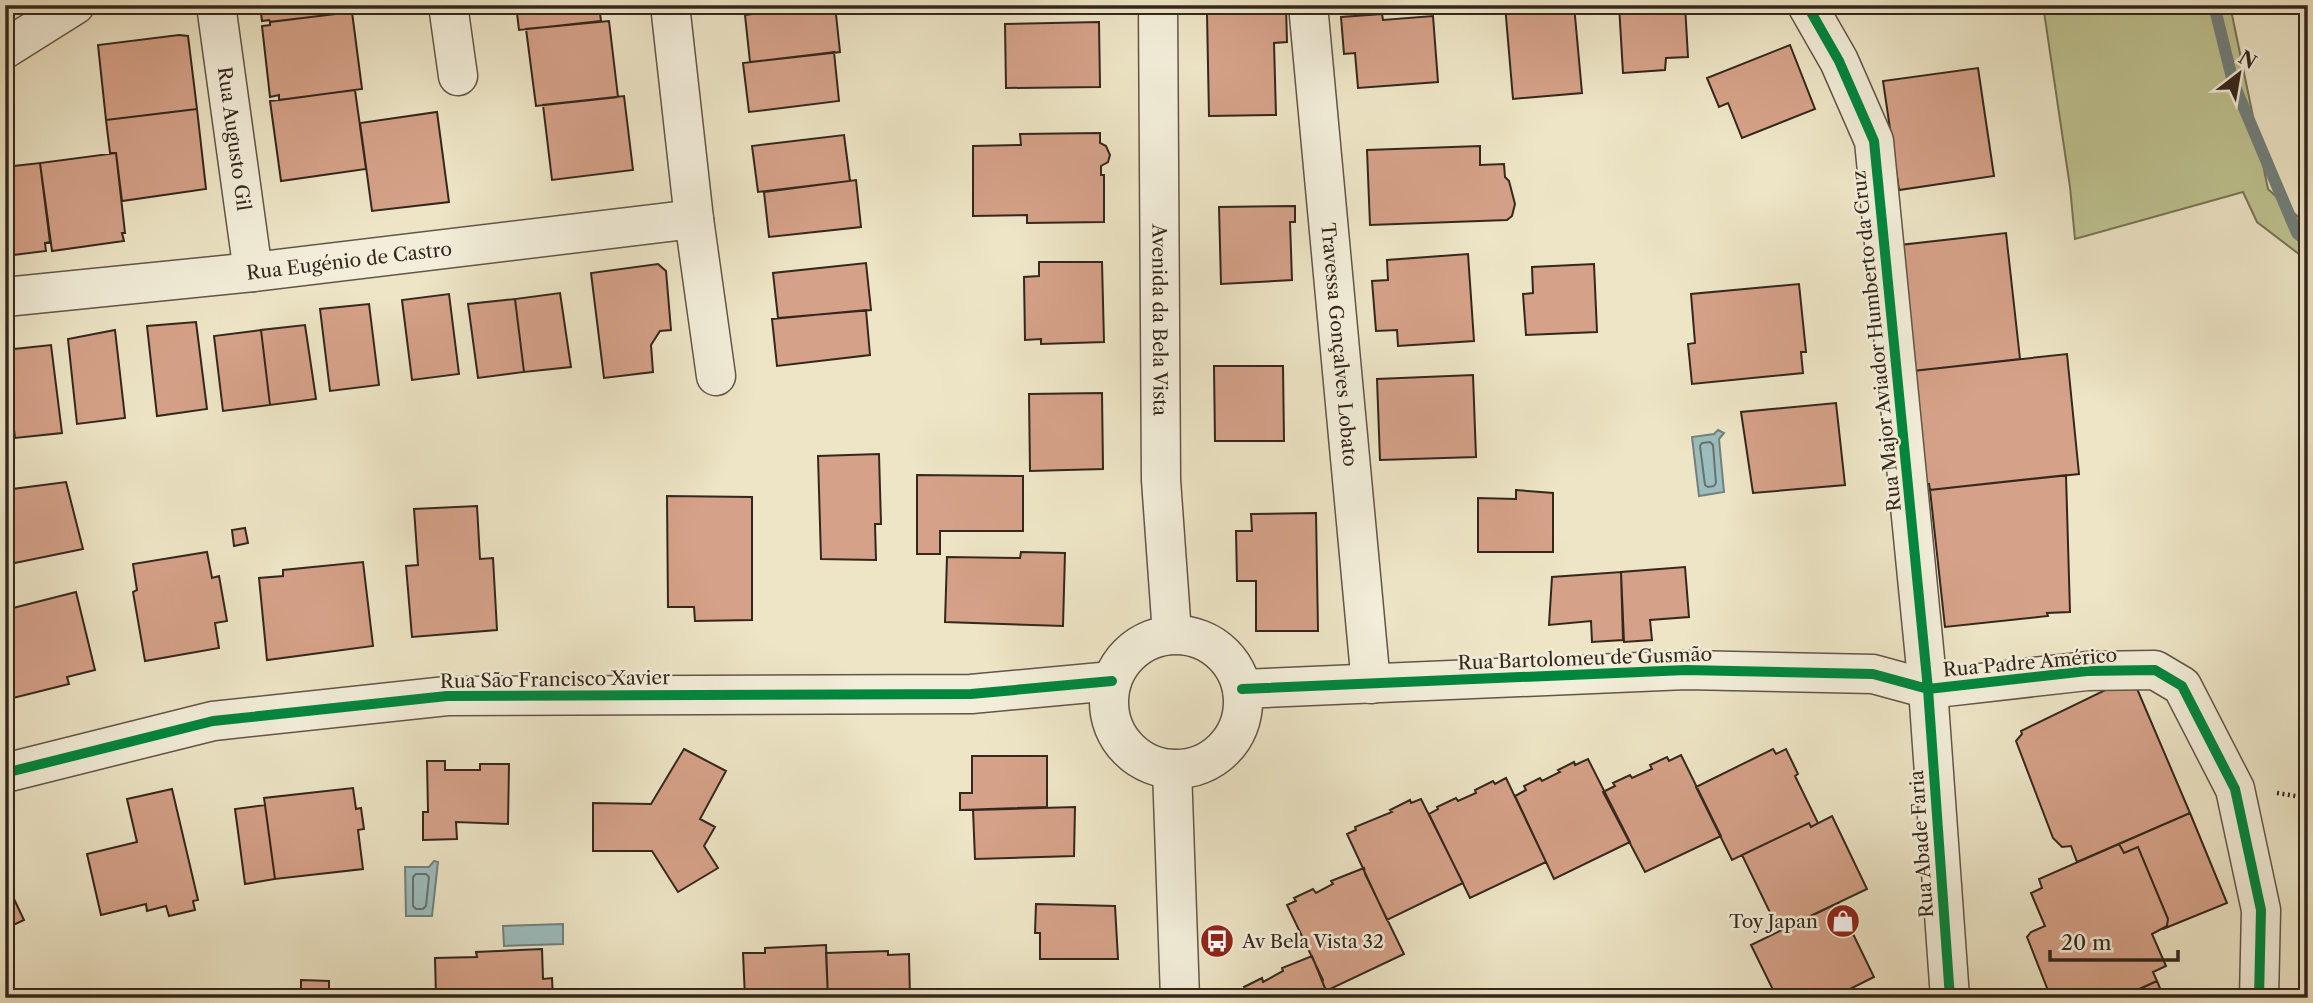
<svg xmlns="http://www.w3.org/2000/svg" width="2313" height="1003" viewBox="0 0 2313 1003" font-family="'Libre Caslon Text',serif">
<style>
.green{fill:#bec391;stroke:#797557;stroke-width:2}
.water{fill:#9cbdbe;stroke:#72817e;stroke-width:2}
.lines{fill:none;stroke-linecap:round;stroke-linejoin:round}
.shore{stroke:#68726e;stroke-width:2}
.stream{stroke:#72817e;stroke-width:12}
.building{fill:#d5a188;stroke:#34271d;stroke-width:2}
.minor-casing{stroke:#625647;stroke-width:41}
.path{stroke:#34271d;stroke-width:4.5;stroke-dasharray:2 3.5;stroke-linecap:butt}
.minor{stroke:#f3eeda;stroke-width:38}
.cycleway-casing{stroke:#f3eeda;stroke-width:15}
.cycleway{stroke:#00873e;stroke-width:10}
.labels{text-anchor:middle;stroke-width:5;stroke-linejoin:round;paint-order:stroke}
.street-label{font-size:19px;fill:#34271d;stroke:#f3eeda}
.poi-label{font-size:19px;fill:#34271d;stroke:#f3eeda;text-anchor:end}
</style>
<rect width="100%" height="100%" fill="#ede5c6"/>
<filter id="stains"><feTurbulence type="fractalNoise" baseFrequency=".00286" numOctaves="4"/><feColorMatrix values="0 0 0 0 .2 0 0 0 0 .09 0 0 0 0 .02 0 0 0 .5 -.17"/></filter>
<radialGradient id="worn" r=".72"><stop offset=".6" stop-color="#630" stop-opacity="0"/><stop offset="1" stop-color="#630" stop-opacity=".3"/></radialGradient>
<path class="green" d="M 2043,5 L 2230,5 L 2268,189 L 2308,226 L 2308,261 L 2257,222 L 2243,192 L 2075,239 L 2070,187 Z"/>
<path class="water" d="M 1718,430 L 1724,433 L 1719,439 L 1724,492 L 1699,496 L 1692,437 L 1714,434 Z
M 434,861 L 438,862 L 432,916 L 406,916 L 405,867 L 429,867 Z
M 563,924 L 563,944 L 504,946 L 503,926 Z"/>
<g class="lines">
<path class="shore" d="M 1710,442 L 1713,445 L 1716,483 L 1714,486 L 1708,487 L 1705,485 L 1700,446 L 1702,443 Z
M 416,874 L 426,874 L 429,877 L 426,906 L 423,909 L 416,909 L 413,906 L 413,877 Z"/>
<path class="stream" d="M 2214,5 L 2233,82 L 2297,233 L 2308,242"/>
</g>
<path class="building" d="M 260,5 L 351,5 L 352,12 L 270,22 L 269,20 L 262,21 Z
M 516,5 L 599,5 L 601,21 L 519,30 Z
M 821,5 L 835,5 L 840,52 L 750,62 L 745,15 Z
M 1505,5 L 1574,5 L 1582,93 L 1513,99 Z
M 1619,5 L 1685,5 L 1688,57 L 1666,58 L 1665,70 L 1623,73 Z
M 1286,7 L 1287,42 L 1274,43 L 1276,115 L 1209,116 L 1207,14 L 1259,12 L 1259,8 Z
M 352,12 L 362,89 L 279,100 L 279,95 L 270,97 L 262,26 L 270,25 L 270,22 Z
M 1382,14 L 1383,20 L 1433,16 L 1438,82 L 1358,88 L 1355,53 L 1344,54 L 1341,17 Z
M 609,21 L 618,97 L 536,106 L 526,29 Z
M 1099,22 L 1100,87 L 1006,88 L 1005,24 Z
M 179,35 L 188,36 L 197,109 L 106,120 L 98,45 Z
M 1790,45 L 1815,109 L 1742,138 L 1728,103 L 1719,107 L 1707,78 Z
M 834,52 L 839,101 L 749,112 L 743,63 Z
M 1978,68 L 1994,176 L 1899,190 L 1883,81 Z
M 355,90 L 366,169 L 281,181 L 270,101 Z
M 624,96 L 633,170 L 552,180 L 543,105 Z
M 197,109 L 206,189 L 122,201 L 116,153 L 110,153 L 106,120 Z
M 437,112 L 449,202 L 372,211 L 360,123 Z
M 1100,133 L 1100,143 L 1106,146 L 1110,155 L 1108,162 L 1101,166 L 1101,175 L 1104,175 L 1104,222 L 1027,223 L 1027,215 L 973,216 L 973,146 L 1021,145 L 1020,134 Z
M 844,135 L 850,181 L 758,192 L 752,146 Z
M 1480,146 L 1480,165 L 1504,164 L 1505,177 L 1509,181 L 1515,204 L 1512,216 L 1507,220 L 1370,225 L 1367,150 Z
M 116,153 L 125,233 L 122,233 L 124,241 L 52,251 L 40,163 Z
M 40,163 L 50,242 L 45,243 L 46,251 L 5,256 L 5,167 Z
M 856,180 L 861,227 L 769,237 L 764,192 Z
M 1295,206 L 1295,222 L 1290,222 L 1292,280 L 1221,284 L 1219,207 Z
M 2006,233 L 2020,359 L 1913,371 L 1900,245 Z
M 1468,254 L 1474,341 L 1398,346 L 1397,330 L 1376,331 L 1372,281 L 1388,280 L 1387,260 Z
M 1039,262 L 1102,262 L 1104,342 L 1041,344 L 1041,339 L 1025,340 L 1024,277 L 1039,276 Z
M 866,263 L 871,310 L 778,318 L 773,273 Z
M 658,264 L 666,271 L 671,330 L 660,331 L 651,345 L 653,372 L 604,378 L 591,273 Z
M 1594,264 L 1597,332 L 1526,335 L 1523,294 L 1533,293 L 1532,267 Z
M 1799,284 L 1806,352 L 1801,352 L 1803,373 L 1692,384 L 1688,344 L 1695,343 L 1691,294 Z
M 560,293 L 571,367 L 524,372 L 515,299 Z
M 449,294 L 459,374 L 412,380 L 402,300 Z
M 515,299 L 524,372 L 478,378 L 468,304 Z
M 369,304 L 379,385 L 330,391 L 320,309 Z
M 866,310 L 870,355 L 777,366 L 772,319 Z
M 196,322 L 207,409 L 157,416 L 147,326 Z
M 305,325 L 316,399 L 270,405 L 261,330 Z
M 115,330 L 125,418 L 77,424 L 68,339 Z
M 261,330 L 270,405 L 223,411 L 214,336 Z
M 51,345 L 62,433 L 15,438 L 5,350 Z
M 5,354 L 14,430 L 5,431 Z
M 2067,354 L 2079,474 L 1930,490 L 1929,484 L 1926,484 L 1913,371 Z
M 1214,366 L 1283,366 L 1284,441 L 1215,441 Z
M 1473,375 L 1476,457 L 1380,460 L 1377,379 Z
M 1102,393 L 1103,469 L 1030,471 L 1029,394 Z
M 1836,403 L 1845,485 L 1753,493 L 1741,412 Z
M 879,454 L 881,524 L 875,524 L 876,560 L 821,559 L 818,456 Z
M 917,475 L 1023,476 L 1023,531 L 940,531 L 940,554 L 917,554 Z
M 2066,475 L 2070,612 L 2047,613 L 2048,616 L 1945,627 L 1930,490 Z
M 66,482 L 83,549 L 5,565 L 5,490 Z
M 1516,490 L 1553,493 L 1553,552 L 1478,552 L 1478,498 L 1516,499 Z
M 667,496 L 752,497 L 752,620 L 695,621 L 694,607 L 668,607 Z
M 477,506 L 480,559 L 493,558 L 497,630 L 412,637 L 406,566 L 418,565 L 414,509 Z
M 1316,513 L 1318,631 L 1256,631 L 1256,581 L 1237,581 L 1236,531 L 1252,531 L 1251,514 Z
M 245,528 L 248,543 L 234,546 L 232,530 Z
M 207,552 L 212,578 L 219,576 L 227,621 L 215,623 L 219,648 L 145,661 L 133,592 L 137,590 L 133,564 Z
M 1021,552 L 1065,553 L 1063,626 L 945,622 L 947,557 L 1020,558 Z
M 363,562 L 373,646 L 267,660 L 259,578 L 283,576 L 283,570 Z
M 1685,567 L 1689,617 L 1650,620 L 1652,640 L 1624,642 L 1621,572 Z
M 1621,572 L 1623,640 L 1592,642 L 1591,621 L 1549,625 L 1552,577 Z
M 76,592 L 95,670 L 67,677 L 69,684 L 5,700 L 5,610 Z
M 2132,677 L 2190,813 L 2077,862 L 2071,846 L 2062,847 L 2053,838 L 2016,741 L 2022,734 L 2021,731 Z
M 684,749 L 726,771 L 700,819 L 715,827 L 704,846 L 718,868 L 678,892 L 652,851 L 593,851 L 593,803 L 651,804 Z
M 1773,749 L 1776,754 L 1786,749 L 1798,774 L 1795,776 L 1818,823 L 1811,827 L 1809,823 L 1732,860 L 1696,787 Z
M 1681,755 L 1721,836 L 1645,872 L 1603,792 L 1615,786 L 1613,783 L 1630,775 L 1632,778 L 1652,769 L 1650,765 L 1667,757 L 1669,761 Z
M 972,756 L 1047,756 L 1047,807 L 960,810 L 960,793 L 972,793 Z
M 1588,759 L 1630,842 L 1554,879 L 1515,796 L 1526,790 L 1524,786 L 1540,778 L 1542,781 L 1560,772 L 1558,770 L 1574,762 L 1575,765 Z
M 427,761 L 445,761 L 445,770 L 480,770 L 480,764 L 509,764 L 508,824 L 456,822 L 457,839 L 423,840 L 423,812 L 428,812 Z
M 1506,778 L 1546,862 L 1470,898 L 1429,814 L 1438,809 L 1437,807 L 1456,798 L 1458,801 L 1476,793 L 1475,790 L 1493,781 L 1495,784 Z
M 353,788 L 356,809 L 361,808 L 364,829 L 358,830 L 363,869 L 275,879 L 264,798 Z
M 172,789 L 198,900 L 193,901 L 195,910 L 169,916 L 166,906 L 147,911 L 146,904 L 101,915 L 87,854 L 137,842 L 127,799 Z
M 1421,799 L 1463,883 L 1387,920 L 1347,834 L 1356,830 L 1355,827 L 1392,812 L 1390,810 L 1410,800 L 1411,803 Z
M 265,805 L 275,879 L 245,884 L 235,809 Z
M 1075,807 L 1074,856 L 975,859 L 973,810 Z
M 2190,813 L 2227,903 L 2163,929 L 2167,926 L 2168,919 L 2138,847 L 2124,853 L 2119,844 Z
M 1832,816 L 1867,889 L 1779,931 L 1742,855 L 1809,823 L 1811,827 Z
M 2119,844 L 2124,853 L 2138,847 L 2168,919 L 2167,926 L 2152,934 L 2166,966 L 2153,972 L 2157,981 L 2119,998 L 2051,998 L 2027,937 L 2031,932 L 2045,926 L 2031,893 L 2042,888 L 2039,879 Z
M 1364,868 L 1365,874 L 1404,954 L 1326,991 L 1322,981 L 1323,980 L 1287,905 L 1296,901 L 1294,898 L 1313,889 L 1316,893 L 1333,884 L 1331,881 Z
M 5,880 L 24,920 L 5,929 Z
M 1838,903 L 1874,977 L 1832,998 L 1777,998 L 1751,945 Z
M 1036,904 L 1115,906 L 1118,959 L 1040,959 L 1040,933 L 1035,933 Z
M 1212,930 L 1223,930 L 1223,954 L 1212,955 Z
M 826,945 L 828,998 L 745,998 L 743,953 L 765,953 L 765,948 Z
M 542,949 L 543,979 L 552,978 L 553,998 L 436,998 L 435,958 L 477,957 L 476,952 Z
M 888,951 L 888,955 L 909,954 L 910,998 L 828,998 L 826,953 Z
M 1312,956 L 1329,998 L 1239,998 L 1237,994 L 1246,990 L 1244,987 L 1262,978 L 1263,982 L 1283,971 L 1282,968 Z
M 301,980 L 329,981 L 329,993 L 362,992 L 362,998 L 301,998 Z
M 2157,981 L 2164,998 L 2119,998 L 2131,993 Z
M 669,992 L 669,998 L 601,998 L 601,995 Z"/>
<g class="lines">
<g class="minor-casing">
<g id="minor">
<path id="s1" d="M 216,5 L 253,272"/>
<path d="M 448,5 L 458,76"/>
<path d="M 670,5 L 694,219 L 716,376"/>
<path id="s2" d="M 1158,5 L 1161,480 L 1172,634"/>
<path id="s3" d="M 1308,5 L 1371,684"/>
<path d="M 1807,5 L 1839,61 L 1874,141 L 1928,689 L 1950,998"/>
<path d="M 5,49 L 75,5"/>
<path id="s4" d="M 5,297 L 253,272 L 694,219"/>
<circle cx="1176" cy="702" r="67"/>
<path d="M 1242,689 L 1686,670 L 1873,674 L 1928,689 L 2087,671 L 2155,670 L 2182,686 L 2235,789 L 2261,910 L 2259,998"/>
<path d="M 1172,769 L 1180,998"/>
<path d="M 5,773 L 213,721 L 447,696 L 971,694 L 1112,681"/>
</g>
</g>
<path class="path" d="M 2299,5 L 2308,34
M 2277,793 L 2308,798
M 1860,998 L 1863,998"/>
<use href="#minor" class="minor"/>
<g class="cycleway-casing">
<path id="cycleway" d="M 1807,5 L 1839,61 L 1874,141 L 1928,689 L 1950,998
M 1242,689 L 1686,670 L 1873,674 L 1928,689 L 2087,671 L 2155,670 L 2182,686 L 2235,789 L 2261,910 L 2259,998
M 5,773 L 213,721 L 447,696 L 971,694 L 1112,681"/>
</g>
<use href="#cycleway" class="cycleway"/>
</g>
<defs>
<g id="shop-disc" transform="scale(1.75)"><circle r="9.5" fill="#8f2418" stroke="#f3eeda"/><path d="M-5-2.5h2.3a2.7 3.5 0 0 1 5.4 0H5L5.5 6h-11ZM-1.5-2.5h3a1.5 2.3 0 0 0-3 0Z" fill="#fff"/></g>
<g id="bus-disc" transform="scale(1.75)"><circle r="9.5" fill="#8f2418" stroke="#f3eeda"/><path d="M-5-6H5V4H4V6H2V4H-2V6H-4V4H-5ZM-3.5-4V0h7V-4ZM-3.5 1.2v1.5H-2V1.2ZM2 1.2v1.5H3.5V1.2Z" fill="#fff"/></g>
</defs>
<g fill-rule="evenodd">
<use href="#shop-disc" x="1843" y="921"/>
<use href="#bus-disc" x="1217" y="941"/>
</g>
<g class="labels">
<g class="street-label">
<text dy="7" stroke="none"><textPath href="#s1" startOffset="135">Rua Augusto Gil</textPath></text>
<text dy="7" stroke="none"><textPath href="#s4" startOffset="346">Rua Eugénio de Castro</textPath></text>
<text dy="7" stroke="none"><textPath href="#s2" startOffset="315">Avenida da Bela Vista</textPath></text>
<text transform="translate(1876 341) rotate(-96)" y="7">Rua Major Aviador Humberto da Cruz</text>
<text dy="7" stroke="none"><textPath href="#s3" startOffset="341">Travessa Gonçalves Lobato</textPath></text>
<text transform="translate(1585 658) rotate(-2)" y="7">Rua Bartolomeu de Gusmão</text>
<text transform="translate(2030 662) rotate(-5)" y="7">Rua Padre Américo</text>
<text transform="translate(555 679) rotate(-1)" y="7">Rua São Francisco Xavier</text>
<text transform="translate(1921 844) rotate(-94)" y="7">Rua Abade Faria</text>
</g>
<g class="poi-label">
<text x="1818" y="928">Toy Japan</text>
<text x="1242" y="948" text-anchor="start">Av Bela Vista 32</text>
</g>
</g>
<rect width="2313" height="1003" fill="none" stroke="#ede5c6" stroke-width="28"/>
<rect x="7" y="7" width="2299" height="989" fill="none" stroke="#34271d" stroke-width="3.5"/>
<rect x="14" y="14" width="2285" height="975" fill="none" stroke="#34271d" stroke-width="2"/>
<g transform="translate(2239 74) rotate(31)" stroke="#f3eeda" stroke-width="5" paint-order="stroke">
<path d="M0-5L12 26L0 18L-12 26Z" fill="#34271d"/>
<text y="-10" font-size="19" font-weight="bold" text-anchor="middle" fill="#34271d">N</text>
</g>
<path d="M2050 950v10h128v-10" fill="none" stroke="#34271d" stroke-width="3.5"/>
<text x="2061" y="950" font-size="21" fill="#34271d" stroke="#f3eeda" stroke-width="5" paint-order="stroke">20 m</text>
<rect width="100%" height="100%" filter="url(#stains)"/>
<rect width="100%" height="100%" fill="url(#worn)"/>
</svg>
